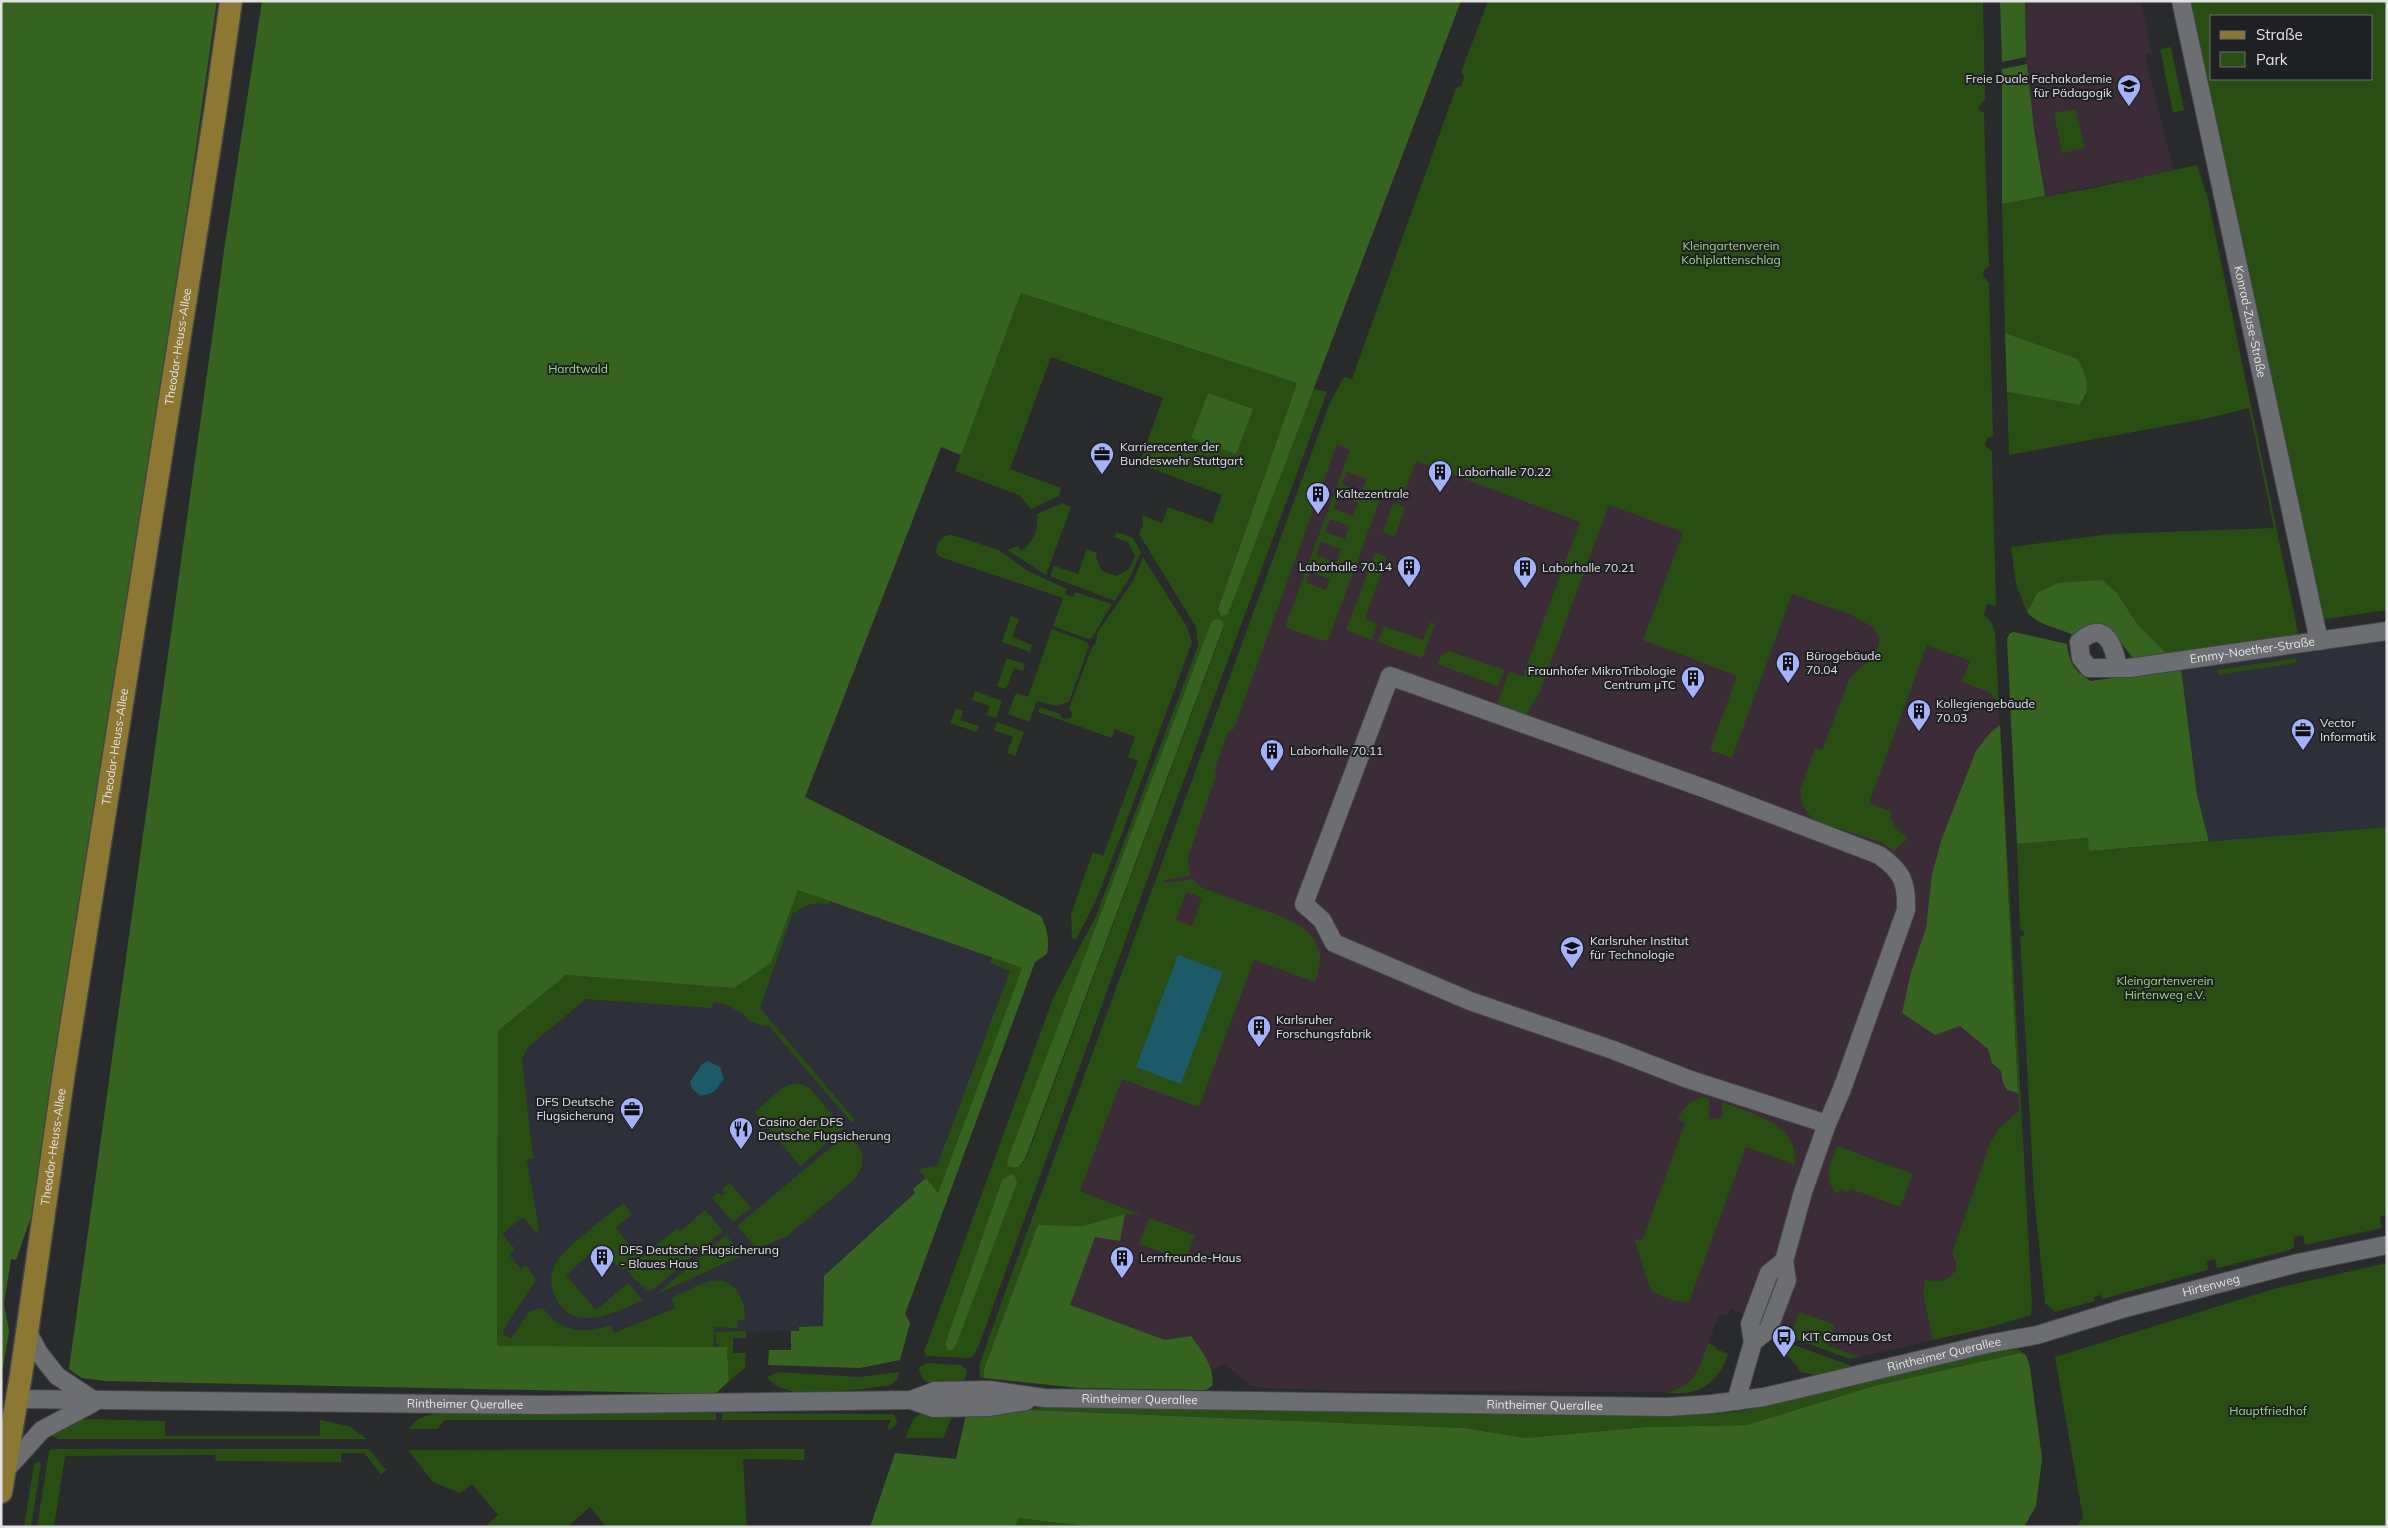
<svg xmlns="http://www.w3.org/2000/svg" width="2388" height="1528" viewBox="0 0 2388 1528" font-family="Mulish,sans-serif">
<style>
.built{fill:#2d3038}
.education{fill:#3b2c38}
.green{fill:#284e14;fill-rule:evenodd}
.forest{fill:#376321}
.water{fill:#1b5a66}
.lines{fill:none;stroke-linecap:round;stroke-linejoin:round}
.minor-casing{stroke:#444547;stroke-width:20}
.major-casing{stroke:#444547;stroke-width:25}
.minor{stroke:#6d6e71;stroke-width:18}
.major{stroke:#8c7733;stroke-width:22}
.labels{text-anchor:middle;stroke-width:4;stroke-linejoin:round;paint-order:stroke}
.poi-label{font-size:12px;fill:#e3e3e5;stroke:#1f2023;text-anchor:start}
.park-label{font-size:12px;fill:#9ada7e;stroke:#1f2023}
.street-label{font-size:12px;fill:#e3e3e5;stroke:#1f2023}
</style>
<rect width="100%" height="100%" fill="#292a2c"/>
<path class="built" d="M 2387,638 L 2387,827 L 2209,841 L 2197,795 L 2181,668 Z
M 798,890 L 1022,968 L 938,1193 L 926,1178 L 913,1189 L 916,1192 L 824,1276 L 823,1326 L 799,1327 L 799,1331 L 727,1332 L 727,1354 L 491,1352 L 493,1035 Z"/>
<path class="education" d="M 2025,1 L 2141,1 L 2152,53 L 2145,55 L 2174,171 L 2045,196 L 2034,129 L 2026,57 Z
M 1346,380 L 1988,618 L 1992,622 L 1995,631 L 2027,1281 L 1991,1327 L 1859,1357 L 1731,1309 L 1727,1316 L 1719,1314 L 1697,1375 L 1683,1388 L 1665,1392 L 1344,1391 L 1260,1388 L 1249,1384 L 1225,1364 L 1211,1370 L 1213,1382 L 1206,1390 L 1079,1388 L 984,1369 Z"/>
<path class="green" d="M 1488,1 L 1983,1 L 1985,101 L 1982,102 L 1978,109 L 1984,113 L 1989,266 L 1984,270 L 1983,276 L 1989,283 L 1993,436 L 1987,438 L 1985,446 L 1992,451 L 1996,606 L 1987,604 L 1984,615 L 1988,618 L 1995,631 L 2032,1304 L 2031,1315 L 1991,1327 L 1933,1340 L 1923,1294 L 1925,1280 C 1939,1283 1948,1282 1956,1269 L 1956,1262 L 1952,1254 L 1990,1143 L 2000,1127 L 2019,1111 L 1999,703 L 1989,692 L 1962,682 L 1970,661 L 1927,645 L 1869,803 L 1892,812 C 1887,823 1901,831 1908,838 L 1894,851 L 1881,842 L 1817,822 L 1810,816 L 1803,806 L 1800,791 L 1815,748 L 1822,750 L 1849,680 C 1860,665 1895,646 1871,626 C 1865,621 1858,622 1854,616 L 1792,594 L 1732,758 L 1710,750 L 1737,676 L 1643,640 L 1683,532 L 1609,505 L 1539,694 L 1525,716 L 1497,705 L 1509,672 L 1523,676 L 1580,522 L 1416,461 L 1401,502 L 1382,494 L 1329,638 L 1323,641 L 1285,627 L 1350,450 L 1337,444 L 1234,729 L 1228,732 L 1215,768 L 1216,776 L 1188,857 L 1190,876 L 1164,880 L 1163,883 L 1193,879 L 1201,887 C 1219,894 1237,901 1255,907 C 1292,920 1335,933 1315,982 L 1254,960 L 1199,1107 L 1122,1079 L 1080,1191 L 1142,1215 L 1125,1214 L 1083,1226 L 1038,1225 L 984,1369 L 984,1378 L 1079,1388 L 980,1378 L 979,1366 L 1003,1298 L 1329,405 L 1342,380 L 1345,377 L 1352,379 L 1456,88 L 1461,86 L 1464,77 L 1461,72 ZM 1347,472 L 1366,479 L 1362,492 L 1342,484 ZM 1338,495 L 1358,502 L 1353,516 L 1334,509 ZM 1330,519 L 1349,526 L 1345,539 L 1325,532 ZM 1321,542 L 1341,549 L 1336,563 L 1316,555 ZM 1310,572 L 1330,579 L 1326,590 L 1306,583 ZM 1186,892 L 1202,898 L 1192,926 L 1176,920 Z
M 2188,1 L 2387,1 L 2387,610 L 2320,620 ZM 2212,16 L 2372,16 L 2372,79 L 2212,79 Z
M 2171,47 L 2184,110 L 2173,113 L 2160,49 Z
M 2076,109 L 2085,148 L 2062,153 L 2054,113 Z
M 2197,165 L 2208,199 L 2298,632 L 2296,635 L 2166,653 L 2138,625 L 2117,593 L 2037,593 L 2027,612 L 2016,584 L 2011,547 L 2110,534 L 2274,528 L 2249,408 L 2209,418 L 2009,455 L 2007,392 L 2080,405 L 2086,397 L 2078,359 L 2005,333 L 2002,204 L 2093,188 Z
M 1021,293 L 1297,383 L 1218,609 L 1219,614 L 1228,614 L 1312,388 L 1327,392 L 1162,839 L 979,1345 L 973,1356 L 969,1358 L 926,1356 L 924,1352 L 1054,996 L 1096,916 L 1198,646 L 1196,627 L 1139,534 L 1143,525 L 1142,515 L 1162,523 L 1168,507 L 1212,523 L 1222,495 L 1139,464 L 1163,398 L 1051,357 L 1010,469 L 1061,488 L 1059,496 L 1031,509 L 1019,495 L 955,471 ZM 1223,623 L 1224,626 L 1026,1159 L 1022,1164 L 1082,963 L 1209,628 ZM 1002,1180 L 1017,1183 L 953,1350 L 946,1347 L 945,1344 Z
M 1062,503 L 1071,507 L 1046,575 L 1007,550 L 1018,546 L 1021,551 C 1034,542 1039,529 1037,514 Z
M 1393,503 L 1405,507 L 1395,537 L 1383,532 Z
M 1117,532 L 1133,538 L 1141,552 L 1131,575 L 1115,601 L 1050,576 L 1054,566 L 1078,574 L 1087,549 L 1097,553 L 1096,557 L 1102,571 L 1116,576 L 1129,569 L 1135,556 L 1128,542 L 1114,537 Z
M 952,535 L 999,550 L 1028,571 L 1067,589 L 1065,594 L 1073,597 L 1075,592 L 1112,604 L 1092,638 L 1088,639 L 1053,626 L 1063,598 L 940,557 L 936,553 C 937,543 941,535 952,535 Z
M 1375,553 L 1387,557 L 1365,619 L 1377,624 L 1372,640 L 1346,630 Z
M 1143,557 L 1187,627 L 1192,642 L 1121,836 L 1095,903 L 1076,939 L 1072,939 L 1071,914 L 1093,852 L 1103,856 L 1138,761 L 1128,757 L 1135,737 L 1115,729 L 1112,738 L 1038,712 L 1040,707 L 1060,714 L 1063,719 L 1071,718 L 1072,713 L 1069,708 L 1092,647 L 1096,643 L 1097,633 L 1133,581 Z
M 1011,616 L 1019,619 L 1012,637 L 1032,645 L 1030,652 L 1002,642 Z
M 1430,622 L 1435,624 L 1422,658 L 1378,642 L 1384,626 L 1423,640 Z
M 1052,629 L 1087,642 L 1089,646 L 1069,702 L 1056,706 L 1037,701 L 1029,722 L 1008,714 L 1016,693 L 1028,697 Z
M 1449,651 L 1504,670 L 1498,686 L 1437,664 L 1441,656 Z
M 1007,658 L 1025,664 L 1023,671 L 1014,668 L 1006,689 L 997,686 Z
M 2296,658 L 2296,663 L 2218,675 L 2217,670 Z
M 975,691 L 1002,701 L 996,718 L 987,715 L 990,706 L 972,700 Z
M 956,709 L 963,711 L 960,720 L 979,726 L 976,732 L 950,723 Z
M 997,722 L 1024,732 L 1015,756 L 1007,753 L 1013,737 L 994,730 Z
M 2387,827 L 2387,1215 L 2380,1217 L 2382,1228 L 2305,1245 L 2303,1235 L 2294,1237 L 2294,1247 L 2290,1250 L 2217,1268 L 2215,1259 L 2207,1261 L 2208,1270 L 2102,1299 L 2101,1295 L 2094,1297 L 2095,1301 L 2055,1312 L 2045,1303 L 2034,1196 L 2020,937 L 2024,935 L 2023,930 L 2020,930 L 2017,844 L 2089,838 L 2089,851 Z
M 798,890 L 831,900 L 829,905 C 816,902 806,903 796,913 L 793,912 L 760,1008 L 855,1120 L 852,1123 L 768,1025 L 766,1027 L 749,1021 L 743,1014 L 727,1005 L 713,1002 L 712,1008 L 586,999 L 528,1047 L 522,1059 L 533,1158 L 527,1160 L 539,1230 L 537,1234 L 523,1217 L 502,1234 L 515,1249 L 509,1255 L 521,1269 L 526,1265 L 536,1280 L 503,1330 L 504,1335 L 511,1338 L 530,1311 L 543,1308 C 560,1332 583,1335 610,1325 L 614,1333 L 675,1308 L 671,1298 C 684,1293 699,1283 712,1281 C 735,1277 746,1300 745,1320 L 738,1320 L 737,1328 L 714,1327 L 714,1347 L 497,1346 L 498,1031 L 566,975 L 734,988 L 771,963 Z
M 992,957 L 1022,968 L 938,1193 L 918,1169 L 937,1166 L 1010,971 L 990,963 Z
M 796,1083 L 809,1087 L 844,1129 L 800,1166 L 755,1112 L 783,1087 Z
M 1700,1098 L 1709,1098 L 1709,1119 L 1722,1118 L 1722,1102 C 1752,1115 1799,1122 1795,1165 L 1746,1147 L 1689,1302 C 1676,1302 1659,1298 1650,1288 L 1634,1239 L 1642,1241 L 1685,1123 L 1678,1120 C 1682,1109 1689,1102 1700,1098 Z
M 848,1133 L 860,1149 L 863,1156 L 862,1166 L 855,1179 L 787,1236 L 757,1249 L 737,1226 Z
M 1837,1146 L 1913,1174 L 1900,1207 L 1851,1189 L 1847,1192 L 1840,1189 L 1839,1194 C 1820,1181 1831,1163 1837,1146 Z
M 730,1183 L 751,1208 L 733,1222 L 712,1198 L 718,1193 L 722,1196 L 725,1193 L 722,1189 Z
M 623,1203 L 632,1214 L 616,1228 L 641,1258 L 677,1228 L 681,1231 L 705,1210 L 723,1231 L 650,1292 L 634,1279 L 626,1268 L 623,1270 L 607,1257 L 599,1246 L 566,1275 L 596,1310 L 628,1283 L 643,1300 C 614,1313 571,1336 554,1294 C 549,1282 551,1271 557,1261 C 567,1246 607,1216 623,1203 Z
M 1149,1218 L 1195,1235 L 1186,1261 L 1139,1244 Z
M 726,1235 L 743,1255 L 657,1294 Z
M 2387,1263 L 2387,1527 L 2076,1527 L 2083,1518 L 2055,1357 L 2277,1288 Z
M 1799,1312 L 1835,1325 L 1827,1345 L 1859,1357 L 1850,1359 L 1790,1337 Z
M 746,1331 L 746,1338 L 733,1338 L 733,1353 L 746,1353 L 745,1368 L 729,1381 L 727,1348 L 719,1347 L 719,1344 L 716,1344 L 716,1332 Z
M 1997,1333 L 1815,1375 L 1800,1372 C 1797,1363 1781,1349 1773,1345 L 1772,1337 L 1852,1366 Z
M 1708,1343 L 1716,1347 L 1716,1349 L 1728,1354 C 1718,1384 1697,1398 1665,1392 C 1694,1389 1700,1367 1708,1343 Z
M 2018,1349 L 2026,1355 L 2020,1353 L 1874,1386 L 1747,1425 L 1647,1427 L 1525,1438 L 1465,1428 L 1029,1410 L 1053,1406 L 1367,1412 L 1713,1414 L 1741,1411 L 1995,1352 Z
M 927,1363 L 961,1365 L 966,1369 L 967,1374 L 962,1383 C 944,1384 921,1391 919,1367 Z
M 778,1372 L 858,1377 L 899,1372 C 899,1380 894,1383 888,1386 C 858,1388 785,1405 767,1377 Z
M 716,1413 L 716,1420 L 445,1420 L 437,1429 L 409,1429 L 418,1419 L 432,1414 Z
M 722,1413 L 892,1414 L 895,1416 L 897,1424 L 891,1429 L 887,1430 L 891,1420 L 722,1420 Z
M 922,1413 L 954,1413 L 943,1438 L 905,1438 L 914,1418 Z
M 88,1419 L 165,1421 L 165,1436 L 320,1436 L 320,1420 L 349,1426 L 367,1439 L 58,1439 L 51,1436 L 79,1420 Z
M 52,1449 L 369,1449 L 386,1470 L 381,1474 L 364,1453 L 341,1453 L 341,1462 L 216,1461 L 215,1455 L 65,1456 L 54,1527 L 37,1527 L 49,1451 Z
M 805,1449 L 804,1460 L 743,1459 L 747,1527 L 606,1527 L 590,1507 L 567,1527 L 485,1527 L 498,1515 L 472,1484 L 460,1493 L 433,1482 L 408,1450 Z
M 38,1461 L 41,1464 L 31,1527 L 24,1527 L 34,1464 Z
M 1018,1518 L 1095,1527 L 1015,1527 Z"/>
<path class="forest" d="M 1,1 L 217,1 L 184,231 L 31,1217 L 16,1260 L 11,1259 L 4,1304 L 9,1331 L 1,1380 Z
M 262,1 L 1461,1 L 1228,614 L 1221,616 L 1218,609 L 1297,383 L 1021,293 L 961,455 L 941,447 L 805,797 L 1041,916 C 1047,928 1050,941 1047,954 L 1035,962 L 905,1314 L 910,1323 L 900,1360 L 860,1368 L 768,1365 L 769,1350 L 791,1350 L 791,1331 L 799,1331 L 799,1327 L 823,1326 L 824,1276 L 915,1193 L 913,1189 L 926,1178 L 938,1193 L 1022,968 L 798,890 L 771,963 L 734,988 L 566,975 L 498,1031 L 497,1346 L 727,1347 L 729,1381 L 715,1394 L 105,1381 L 82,1378 L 69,1369 L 225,244 Z
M 2000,1 L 2025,1 L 2026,57 L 2002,62 Z
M 2027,64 L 2034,129 L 2045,196 L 2002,204 L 2002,69 Z
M 2005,333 L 2078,359 C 2086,377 2092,388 2080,405 L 2007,392 Z
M 1208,393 L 1253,409 L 1236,454 L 1191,438 Z
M 2102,580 L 2117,593 L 2138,625 L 2166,653 L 2133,658 L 2109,628 L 2094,624 L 2073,635 C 2058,628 2037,625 2027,612 L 2037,593 L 2058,583 Z
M 1216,619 L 1222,621 L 1224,625 L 1025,1159 L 1018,1167 L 1010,1167 L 1007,1164 L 1008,1158 L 1209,628 L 1212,621 Z
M 2014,632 L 2067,644 C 2069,663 2075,672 2091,681 L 2181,668 L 2197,795 L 2209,841 L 2089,851 L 2088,838 L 2017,844 L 2007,639 L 2010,633 Z
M 2000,725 L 2018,1093 L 2007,1090 L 2003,1083 L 2001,1071 L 1992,1063 L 1988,1049 L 1960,1026 L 1935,1035 L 1902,1013 L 1911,972 L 1926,928 L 1932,874 L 1942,838 L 1976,751 L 1990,733 Z
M 1011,1174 L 1015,1176 L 1017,1183 L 957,1342 L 953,1350 L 948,1350 L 945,1344 L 1002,1180 Z
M 1125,1214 L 1120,1241 L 1095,1237 L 1070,1305 L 1165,1340 L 1191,1336 C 1201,1350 1216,1368 1212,1386 L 1206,1390 L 1079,1388 L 984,1378 L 984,1369 L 1038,1225 L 1083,1226 Z
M 2020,1353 L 2026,1355 L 2030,1367 L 2042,1459 L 2036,1506 L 2024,1527 L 1095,1527 L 1018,1518 L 1015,1527 L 870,1527 L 895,1453 L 956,1459 L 966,1414 L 1029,1410 L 1465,1428 L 1525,1438 L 1647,1427 L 1747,1425 L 1874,1386 Z"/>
<path class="water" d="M 1178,955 L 1223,972 L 1181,1084 L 1136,1067 Z
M 708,1061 L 720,1067 L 724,1079 L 714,1092 L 701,1096 L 692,1089 L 690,1082 L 702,1064 Z"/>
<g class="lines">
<g class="minor-casing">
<g id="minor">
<path id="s1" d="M 2181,1 L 2319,641"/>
<path id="s2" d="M 2118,668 C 2114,646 2105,618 2079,642 L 2081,658 L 2089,668 L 2129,668 L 2387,631"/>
<path d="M 27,1331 L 39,1353 L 57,1376 L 95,1401"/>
<path d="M 1753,1342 L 1768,1330 L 1787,1280 L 1784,1261 L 1803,1192 L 1827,1124 L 1842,1089 L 1906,910 C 1907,882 1902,871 1879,855 L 1706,789 L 1390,676 L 1304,904 L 1322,920 L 1334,943 L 1470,1001 L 1613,1050 L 1688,1079 L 1827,1124"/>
<path id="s3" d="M 17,1399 L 541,1405 L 911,1400 L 935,1391 L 989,1390 L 1044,1398 L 1667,1407 L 1712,1404 L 1764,1397 L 1987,1344 L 2037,1335 L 2125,1308 L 2298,1263 L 2387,1245"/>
<path d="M 911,1400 L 934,1408 L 988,1407 L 1026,1401"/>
<path d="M 1736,1401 L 1753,1342 L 1750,1324 L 1769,1273 L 1784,1261"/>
<path d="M 4,1472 L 42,1430 L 93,1403"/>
</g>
</g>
<g class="major-casing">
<g id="major">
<path id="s4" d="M 1,1492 L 21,1375 L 64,1072 L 215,113 L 231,1"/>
</g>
</g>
<use href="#minor" class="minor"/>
<use href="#major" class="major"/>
</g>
<defs>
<g id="university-pin" transform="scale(1.25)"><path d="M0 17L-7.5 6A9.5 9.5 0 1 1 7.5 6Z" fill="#a4b2fc" stroke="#1f2023"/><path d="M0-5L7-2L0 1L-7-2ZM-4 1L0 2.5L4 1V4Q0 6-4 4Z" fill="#111"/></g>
<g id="office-pin" transform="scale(1.25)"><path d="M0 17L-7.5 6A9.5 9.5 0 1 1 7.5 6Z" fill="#a4b2fc" stroke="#1f2023"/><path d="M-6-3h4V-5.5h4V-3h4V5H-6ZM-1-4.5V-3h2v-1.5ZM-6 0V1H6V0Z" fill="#111"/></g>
<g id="building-pin" transform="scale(1.25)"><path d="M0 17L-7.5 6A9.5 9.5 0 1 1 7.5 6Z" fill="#a4b2fc" stroke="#1f2023"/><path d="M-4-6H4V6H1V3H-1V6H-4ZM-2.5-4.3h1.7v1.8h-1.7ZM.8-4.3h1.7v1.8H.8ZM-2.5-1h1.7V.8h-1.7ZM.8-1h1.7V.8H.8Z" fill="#111"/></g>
<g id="restaurant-pin" transform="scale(1.25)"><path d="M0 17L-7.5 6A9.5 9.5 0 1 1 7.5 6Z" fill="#a4b2fc" stroke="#1f2023"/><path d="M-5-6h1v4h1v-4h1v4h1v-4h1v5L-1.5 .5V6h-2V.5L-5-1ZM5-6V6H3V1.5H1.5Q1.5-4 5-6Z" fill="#111"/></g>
<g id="bus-pin" transform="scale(1.25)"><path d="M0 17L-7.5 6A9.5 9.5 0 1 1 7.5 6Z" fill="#a4b2fc" stroke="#1f2023"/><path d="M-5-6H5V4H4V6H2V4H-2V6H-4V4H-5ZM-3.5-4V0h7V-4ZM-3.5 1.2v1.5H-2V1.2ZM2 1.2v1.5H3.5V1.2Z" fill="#111"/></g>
</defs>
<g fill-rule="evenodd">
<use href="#university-pin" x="2129" y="86"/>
<use href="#office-pin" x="1102" y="454"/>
<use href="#building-pin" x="1440" y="472"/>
<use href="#building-pin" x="1318" y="494"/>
<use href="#building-pin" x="1409" y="567"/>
<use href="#building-pin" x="1525" y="568"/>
<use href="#building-pin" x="1788" y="663"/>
<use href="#building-pin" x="1693" y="678"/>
<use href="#building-pin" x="1919" y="711"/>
<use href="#office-pin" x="2303" y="730"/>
<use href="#building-pin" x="1272" y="751"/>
<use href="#university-pin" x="1572" y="948"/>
<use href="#building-pin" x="1259" y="1027"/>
<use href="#office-pin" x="632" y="1109"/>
<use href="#restaurant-pin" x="741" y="1129"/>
<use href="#building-pin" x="602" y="1257"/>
<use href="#building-pin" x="1122" y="1258"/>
<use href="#bus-pin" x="1784" y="1337"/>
</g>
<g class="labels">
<g class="poi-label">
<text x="2112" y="83" text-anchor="end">Freie Duale Fachakademie<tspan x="2112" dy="14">für Pädagogik</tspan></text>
<text x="1120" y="451">Karrierecenter der<tspan x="1120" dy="14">Bundeswehr Stuttgart</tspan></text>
<text x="1458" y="476">Laborhalle 70.22</text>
<text x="1336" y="498">Kältezentrale</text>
<text x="1392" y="571" text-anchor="end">Laborhalle 70.14</text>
<text x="1542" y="572">Laborhalle 70.21</text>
<text x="1806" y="660">Bürogebäude<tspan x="1806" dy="14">70.04</tspan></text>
<text x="1676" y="675" text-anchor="end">Fraunhofer MikroTribologie<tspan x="1676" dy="14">Centrum µTC</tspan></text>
<text x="1936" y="708">Kollegiengebäude<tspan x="1936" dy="14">70.03</tspan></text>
<text x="2320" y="727">Vector<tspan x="2320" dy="14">Informatik</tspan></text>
<text x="1290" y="755">Laborhalle 70.11</text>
<text x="1590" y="945">Karlsruher Institut<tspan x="1590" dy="14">für Technologie</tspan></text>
<text x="1276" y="1024">Karlsruher<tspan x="1276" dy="14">Forschungsfabrik</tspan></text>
<text x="614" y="1106" text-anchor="end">DFS Deutsche<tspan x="614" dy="14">Flugsicherung</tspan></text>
<text x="758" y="1126">Casino der DFS<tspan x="758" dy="14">Deutsche Flugsicherung</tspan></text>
<text x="620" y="1254">DFS Deutsche Flugsicherung<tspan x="620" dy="14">- Blaues Haus</tspan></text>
<text x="1140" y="1262">Lernfreunde-Haus</text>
<text x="1802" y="1341">KIT Campus Ost</text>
</g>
<g class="park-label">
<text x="1731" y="250">Kleingartenverein<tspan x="1731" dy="14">Kohlplattenschlag</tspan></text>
<text x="578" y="373">Hardtwald</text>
<text x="2165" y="985">Kleingartenverein<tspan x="2165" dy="14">Hirtenweg e.V.</tspan></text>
<text x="2268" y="1415">Hauptfriedhof</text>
</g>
<g class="street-label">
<text dy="4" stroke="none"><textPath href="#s1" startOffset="328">Konrad-Zuse-Straße</textPath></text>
<text dy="4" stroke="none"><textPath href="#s4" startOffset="1159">Theodor-Heuss-Allee</textPath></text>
<text dy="4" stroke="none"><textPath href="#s2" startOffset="258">Emmy-Noether-Straße</textPath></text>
<text dy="4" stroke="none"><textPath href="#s4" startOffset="754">Theodor-Heuss-Allee</textPath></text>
<text dy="4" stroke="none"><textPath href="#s4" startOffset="349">Theodor-Heuss-Allee</textPath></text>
<text dy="4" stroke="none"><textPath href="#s3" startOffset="2211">Hirtenweg</textPath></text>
<text dy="4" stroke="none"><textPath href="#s3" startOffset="1935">Rintheimer Querallee</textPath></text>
<text dy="4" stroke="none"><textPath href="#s3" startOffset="1125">Rintheimer Querallee</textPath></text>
<text dy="4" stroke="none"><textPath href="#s3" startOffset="448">Rintheimer Querallee</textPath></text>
<text dy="4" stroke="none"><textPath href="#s3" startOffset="1530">Rintheimer Querallee</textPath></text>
</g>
</g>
<rect width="2388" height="1528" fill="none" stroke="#e3e3e5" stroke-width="5"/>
<rect x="2210" y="15" width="162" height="65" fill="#1f2023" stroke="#6d6e71"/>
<rect x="2220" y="31" width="25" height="8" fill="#8c7733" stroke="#6d6e71"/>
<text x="2256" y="40" font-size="15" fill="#e3e3e5">Straße</text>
<rect x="2220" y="52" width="25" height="15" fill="#284e14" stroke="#6d6e71"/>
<text x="2256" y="65" font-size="15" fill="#e3e3e5">Park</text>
</svg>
